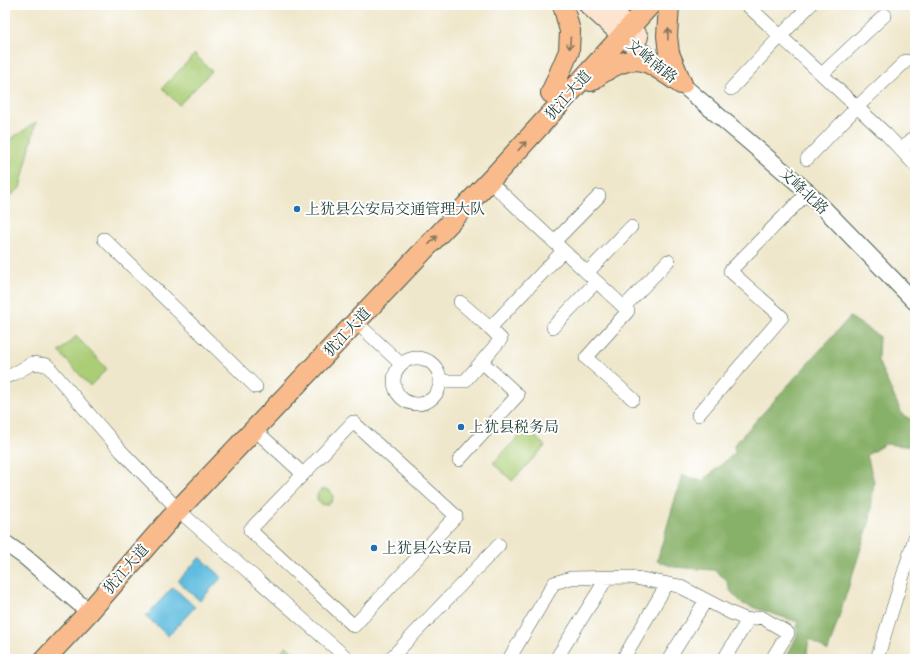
<svg xmlns="http://www.w3.org/2000/svg" width="920" height="664" viewBox="0 0 920 664" font-family="'EB Garamond','Noto Serif SC',serif">
<style>
.green{fill:#aacd76;stroke:#648555}
.forest{fill:#87b067;stroke:#53764e}
.water{fill:#61bddf;stroke:#407d8a}
.lines{fill:none;stroke-linecap:round;stroke-linejoin:round}
.minor-casing{stroke:#3e564b;stroke-width:14}
.tertiary-casing{stroke:#3e564b;stroke-width:18}
.secondary-casing{stroke:#3e564b;stroke-width:20}
.primary-casing{stroke:#3e564b;stroke-width:22}
.minor{stroke:#fff;stroke-width:13}
.tertiary{stroke:#fff;stroke-width:16}
.secondary{stroke:#fde4d1;stroke-width:18}
.primary{stroke:#fabb8c;stroke-width:20}
.oneway{stroke:#82765c}
.poi-dot{fill:#1f6fb2;stroke:#fff;stroke-width:1.5}
.labels{text-anchor:middle;stroke-width:4;stroke-linejoin:round;paint-order:stroke}
.street-label{font-size:15px;fill:#1f3d34;stroke:#fff}
.poi-label{font-size:15px;fill:#1f3d34;stroke:#fff;text-anchor:start}
</style>
<rect width="100%" height="100%" fill="#fff"/>
<filter id="ink" filterUnits="userSpaceOnUse"><feTurbulence type="fractalNoise" baseFrequency=".025" numOctaves="2"/><feDisplacementMap in="SourceGraphic" scale="8" xChannelSelector="R" yChannelSelector="G"/><feConvolveMatrix kernelMatrix="1 2 1 2 8 2 1 2 1" color-interpolation-filters="sRGB"/></filter>
<filter id="wash" filterUnits="userSpaceOnUse"><feTurbulence type="fractalNoise" baseFrequency=".012" numOctaves="4" result="noise"/><feDisplacementMap in="SourceGraphic" scale="16" xChannelSelector="R" yChannelSelector="G"/><feGaussianBlur stdDeviation="0.9" result="paint"/><feColorMatrix in="noise" values="0 0 0 0 0 0 0 0 0 0 0 0 0 0 0 0 0 1.4 0 .05"/><feComposite in="paint" operator="in"/></filter>
<g filter="url(#wash)">
<rect width="100%" height="100%" fill="#efe7cb"/>
<path class="green" d="M 195,54 L 212,71 L 179,105 L 162,88 Z
M 36,122 L 20,188 L 5,200 L 5,143 Z
M 76,336 L 107,369 L 90,386 L 59,352 Z
M 527,428 L 545,446 L 512,481 L 493,463 Z
M317 497a8 8 0 1 1 16 0a8 8 0 1 1-16 0Z
M 286,646 L 301,659 L 274,659 Z"/>
<path class="forest" d="M 850,317 L 879,336 L 878,361 L 902,414 L 915,422 L 915,447 L 885,444 L 867,455 L 874,482 L 870,520 L 828,651 L 809,639 L 806,659 L 786,659 L 797,635 L 798,622 L 743,604 L 731,592 L 726,579 L 714,570 L 674,567 L 657,561 L 682,475 L 702,481 L 735,453 L 734,445 Z"/>
<path class="water" d="M 200,557 L 222,577 L 200,601 L 178,581 Z
M 173,587 L 195,607 L 168,636 L 146,616 Z"/>
</g>
<g filter="url(#ink)">
<g class="lines">
<g class="minor-casing">
<path id="minor" d="M 747,5 L 886,134 L 915,165
M 822,74 L 885,15
M 731,89 L 810,5
M 901,150 L 915,136
M 807,159 L 857,107 L 906,61
M 489,181 L 628,311 L 586,358 L 633,399
M 104,239 L 256,387
M 554,242 L 599,196
M 587,273 L 631,227
M 460,302 L 490,328
M 624,307 L 668,261
M 356,322 L 401,364
M 553,327 L 596,282
M394 381a23 23 0 1 1 46 0a23 23 0 1 1-46 0Z
M 5,377 L 12,375 L 33,363 L 47,365 L 121,451 L 171,502
M 440,381 L 465,381 L 501,339 L 490,328 L 563,251
M 698,415 L 782,317 L 730,271 L 808,192
M 353,422 L 456,516 L 354,626 L 250,530 Z
M 254,429 L 303,474
M 459,460 L 518,395 L 482,362
M 178,510 L 348,659
M 390,659 L 499,545
M 509,659 L 554,583 L 571,578 L 630,577 L 679,586 L 731,613 L 748,620 L 761,617 L 788,633 L 772,659
M 556,659 L 607,578
M 623,659 L 667,584
M 669,659 L 706,600
M 724,659 L 748,620
M 877,659 L 915,537"/>
</g>
<g class="tertiary-casing">
<path id="tertiary" d="M 686,88 L 808,192 L 915,302
M 5,543 L 25,557 L 89,612"/>
</g>
<g class="secondary-casing">
<path id="secondary" d="M 588,5 L 622,36 L 659,66
M 608,5 L 639,37"/>
</g>
<g class="primary-casing">
<path id="primary" d="M 669,5 L 667,36 L 669,53 L 682,84
M 591,81 C 605,70 627,55 646,62 C 656,66 671,77 681,84
M 551,93 L 569,51 L 570,31 L 563,5
M 45,659 L 89,612 L 178,510 L 495,175 L 650,5"/>
</g>
<use href="#minor" class="minor"/>
<use href="#tertiary" class="tertiary"/>
<use href="#secondary" class="secondary"/>
<use href="#primary" class="primary"/>
</g>
<defs><path id="oneway-shaft" d="M-6 0H5M1.5-3L5.5 0L1.5 3" fill="none" stroke-width="1.6" stroke-linecap="round" stroke-linejoin="round"/></defs>
<g class="oneway">
<use href="#oneway-shaft" transform="translate(668 34) rotate(-89)"/>
<use href="#oneway-shaft" transform="translate(570 43) rotate(94)"/>
<use href="#oneway-shaft" transform="translate(522 146) rotate(-48)"/>
<use href="#oneway-shaft" transform="translate(433 240) rotate(-47)"/>
</g>
</g>
<g class="poi-dot">
<circle cx="297" cy="209" r="4"/>
<circle cx="461" cy="427" r="4"/>
<circle cx="374" cy="548" r="4"/>
</g>
<g class="labels">
<g class="street-label">
<text transform="translate(652 61) rotate(39)" y="5">文峰南路</text>
<text transform="translate(568 95) rotate(-48)" y="5">犹江大道</text>
<text transform="translate(804 191) rotate(43)" y="5">文峰北路</text>
<text transform="translate(347 332) rotate(-47)" y="5">犹江大道</text>
<text transform="translate(126 569) rotate(-49)" y="5">犹江大道</text>
</g>
<g class="poi-label">
<text x="305" y="214">上犹县公安局交通管理大队</text>
<text x="469" y="432">上犹县税务局</text>
<text x="382" y="553">上犹县公安局</text>
</g>
</g>
<rect width="920" height="664" fill="none" stroke="#fff" stroke-width="20"/>
</svg>
